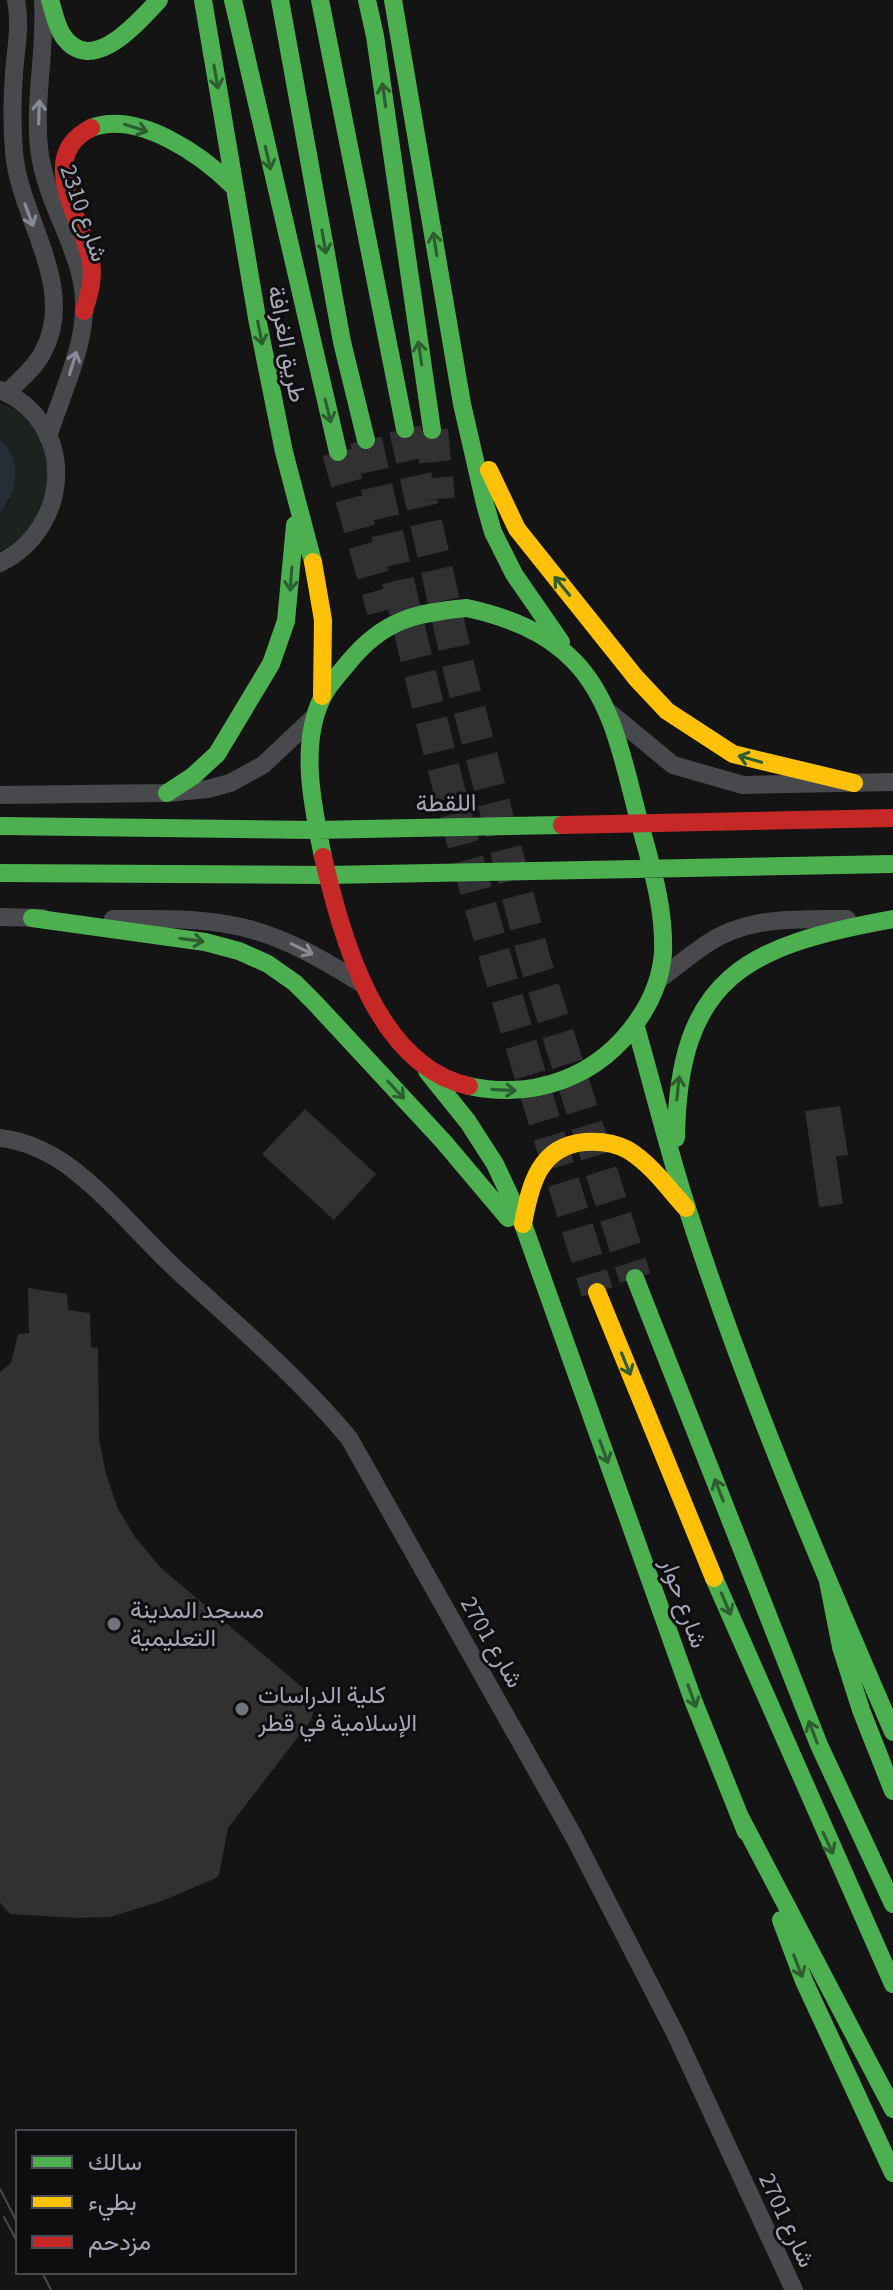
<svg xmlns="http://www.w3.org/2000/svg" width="893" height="2290" viewBox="0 0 893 2290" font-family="'Source Sans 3',Vazirmatn,sans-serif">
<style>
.green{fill:#1c231e}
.water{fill:#272d36}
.building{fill:#313132}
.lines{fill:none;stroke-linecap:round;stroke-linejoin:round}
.highway-tunnel{stroke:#313134;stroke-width:32;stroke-dasharray:32 16;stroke-linecap:butt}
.street{stroke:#48494d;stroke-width:18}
.fast{stroke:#4caf50;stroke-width:18}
.slow{stroke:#ffc107;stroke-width:18}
.jam{stroke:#c62828;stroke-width:18}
.tram{stroke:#484a4d;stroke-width:2}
.oneway{stroke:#2d5e30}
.oneway2{stroke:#888b96}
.poi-dot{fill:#72747d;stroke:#0e0e10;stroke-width:3}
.labels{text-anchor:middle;stroke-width:6;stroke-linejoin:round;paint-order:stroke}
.street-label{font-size:24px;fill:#a4a7b6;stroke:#0e0e10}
.poi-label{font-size:24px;fill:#a4a7b6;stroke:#0e0e10;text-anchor:start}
</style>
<rect width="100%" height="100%" fill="#141414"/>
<path class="green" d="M 0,403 C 67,428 62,521 0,551 L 0,513 L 10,501 L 5,445 L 0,440 Z"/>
<path class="water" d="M 0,440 C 23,461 18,491 0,513 Z"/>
<path class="building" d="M 840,1106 L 848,1155 L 836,1156 L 843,1204 L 819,1207 L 805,1111 Z
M 305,1109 L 376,1174 L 334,1220 L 262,1154 Z
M 28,1288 L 67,1294 L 68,1310 L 90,1313 L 91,1347 L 98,1348 L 99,1439 L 106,1474 L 118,1509 L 135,1537 L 162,1569 L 303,1688 L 312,1699 L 314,1709 L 311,1720 L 228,1828 L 219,1875 L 216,1878 L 162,1901 L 110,1917 L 78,1918 L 10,1914 L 0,1903 L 0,1372 L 11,1363 L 18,1334 L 29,1333 Z"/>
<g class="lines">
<path class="highway-tunnel" d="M 405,429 L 459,669 L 534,958 L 635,1278
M 432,430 L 439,499
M 366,440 C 406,619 448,798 500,974 C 531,1080 565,1186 597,1292
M 338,452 L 383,611"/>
<path class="street" d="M 43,1 C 46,50 34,99 39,148 C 45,198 70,231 81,277 C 94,332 64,385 48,437
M 0,390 C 78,423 72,527 0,563
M 7,393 C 19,380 35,368 43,352 C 78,287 19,217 14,152 C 12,126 12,99 14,73 C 16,47 21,26 16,0
M 610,713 L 673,765 L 743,785 L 893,782
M 0,795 L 167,793 L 208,789 L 230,783 L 263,765 L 314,717
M 0,917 L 43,918
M 113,919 C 157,919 207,917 249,929 C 290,940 325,961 361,983
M 658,980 C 675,968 691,954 708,943 C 749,916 801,919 847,919
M 0,1138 C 24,1141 47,1151 67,1165 C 109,1196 141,1237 178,1271 C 237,1325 298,1377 349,1438 L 573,1835 L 675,2033 L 794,2290"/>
<path class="fast" d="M 50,0 C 54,12 56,26 63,36 C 92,77 137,23 159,0
M 203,0 L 257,318 L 284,452 L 313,562
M 233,0 L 338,452
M 280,0 L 342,342 L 366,440
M 320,0 L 405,429
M 367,0 L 375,36 L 432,430
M 393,0 L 462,404 L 485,504 L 493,532 L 514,574 L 561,642
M 91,128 C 138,110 202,155 234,187
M 467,608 C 507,617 545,631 574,661 C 611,699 622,755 635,805 C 647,854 665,901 663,953 C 661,978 652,1000 638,1020 C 599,1077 535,1100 469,1086
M 167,793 L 193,776 L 217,754 L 271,664 L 286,621 L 295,525
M 0,826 L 316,830 L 562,825
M 323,857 C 313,807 299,746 322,698 C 328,685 339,674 348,663 C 383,620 414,613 467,608
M 0,873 L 327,875 L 893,864
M 32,918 L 205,942 L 239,951 L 268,964 L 295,983 L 315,1003 L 443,1141 L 508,1218
M 635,1024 C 653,1086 668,1150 688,1211 C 745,1389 819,1561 893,1732
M 427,1071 L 468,1122 L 495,1164 L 523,1224 L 693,1700 L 746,1832
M 676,1138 C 678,976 748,945 893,919
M 635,1278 L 819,1745 L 893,1904
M 714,1578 L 893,1984
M 828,1581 L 841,1647 L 861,1710 L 893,1791
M 739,1815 L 893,2109
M 781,1920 L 804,1981 L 893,2173"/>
<path class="slow" d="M 489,470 L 517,529 L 636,678 L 667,711 L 733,754 L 854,783
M 313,562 L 323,620 L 322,696
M 523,1224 C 530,1185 539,1146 585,1142 C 599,1141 615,1143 628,1150 C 651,1164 668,1188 686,1208
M 597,1292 L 714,1578"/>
<path class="jam" d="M 84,311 C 89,295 94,279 91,262 C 83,219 34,157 91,128
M 562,825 L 893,818
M 323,857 C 342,936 375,1065 469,1086"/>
<path class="tram" d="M 0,2189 L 18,2224
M 4,2217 L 18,2243
M 42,2272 L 51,2290"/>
</g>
<defs><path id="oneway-shaft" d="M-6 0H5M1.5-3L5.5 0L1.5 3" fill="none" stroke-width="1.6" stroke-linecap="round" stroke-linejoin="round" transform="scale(2)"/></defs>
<g class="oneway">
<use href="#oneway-shaft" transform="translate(216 77) rotate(80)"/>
<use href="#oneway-shaft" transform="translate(384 95) rotate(-98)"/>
<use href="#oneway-shaft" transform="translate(136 128) rotate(18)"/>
<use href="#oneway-shaft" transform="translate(268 158) rotate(77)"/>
<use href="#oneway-shaft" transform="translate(324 242) rotate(80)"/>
<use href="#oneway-shaft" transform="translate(435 244) rotate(-99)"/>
<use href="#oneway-shaft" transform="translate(260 333) rotate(79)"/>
<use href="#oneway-shaft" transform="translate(420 353) rotate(-98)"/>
<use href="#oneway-shaft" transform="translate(328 411) rotate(76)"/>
<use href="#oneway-shaft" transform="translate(291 579) rotate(94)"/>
<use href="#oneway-shaft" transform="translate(562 586) rotate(-129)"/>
<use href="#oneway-shaft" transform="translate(750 759) rotate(-164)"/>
<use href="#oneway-shaft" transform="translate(192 940) rotate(8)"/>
<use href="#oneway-shaft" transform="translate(678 1088) rotate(-84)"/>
<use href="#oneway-shaft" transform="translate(396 1090) rotate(47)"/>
<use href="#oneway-shaft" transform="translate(504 1090) rotate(3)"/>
<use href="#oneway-shaft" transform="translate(626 1364) rotate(68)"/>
<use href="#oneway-shaft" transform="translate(604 1452) rotate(70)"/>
<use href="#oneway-shaft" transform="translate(719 1490) rotate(-111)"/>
<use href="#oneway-shaft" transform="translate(726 1604) rotate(67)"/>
<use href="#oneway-shaft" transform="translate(692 1696) rotate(70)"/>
<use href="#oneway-shaft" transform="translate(813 1732) rotate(-111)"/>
<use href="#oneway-shaft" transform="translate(828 1843) rotate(65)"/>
<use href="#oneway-shaft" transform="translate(798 1966) rotate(69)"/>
</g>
<g class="oneway2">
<use href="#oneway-shaft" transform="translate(39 112) rotate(-88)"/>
<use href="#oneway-shaft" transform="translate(29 215) rotate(70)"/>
<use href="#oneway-shaft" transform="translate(73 363) rotate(-73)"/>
<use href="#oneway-shaft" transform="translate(302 949) rotate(26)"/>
</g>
<g class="poi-dot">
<circle cx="114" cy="1624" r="8"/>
<circle cx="242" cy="1709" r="8"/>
</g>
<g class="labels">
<g class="street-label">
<text transform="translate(84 213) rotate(71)" y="8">شارع 2310</text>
<text transform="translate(287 344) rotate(79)" y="8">طريق الغرافة</text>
<text transform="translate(446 803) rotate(-1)" y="8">اللقطة</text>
<text transform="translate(684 1603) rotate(70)" y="8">شارع حوار</text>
<text transform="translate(492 1642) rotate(60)" y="8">شارع 2701</text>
<text transform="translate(787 2220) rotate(65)" y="8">شارع 2701</text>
</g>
<g class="poi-label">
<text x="130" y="1618">مسجد المدينة<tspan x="130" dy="28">التعليمية</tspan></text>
<text x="258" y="1703">كلية الدراسات<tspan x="258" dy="28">الإسلامية في قطر</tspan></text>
</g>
</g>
<rect x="16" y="2130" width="280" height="144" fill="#0e0e10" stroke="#4a4b52" stroke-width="2"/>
<rect x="32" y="2156" width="40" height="12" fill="#4caf50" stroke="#4a4b52" stroke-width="2"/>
<text x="88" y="2170" font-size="24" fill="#a4a7b6">سالك</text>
<rect x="32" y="2196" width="40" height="12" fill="#ffc107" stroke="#4a4b52" stroke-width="2"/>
<text x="88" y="2210" font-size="24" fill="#a4a7b6">بطيء</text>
<rect x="32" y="2236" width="40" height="12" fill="#c62828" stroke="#4a4b52" stroke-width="2"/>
<text x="88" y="2250" font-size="24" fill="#a4a7b6">مزدحم</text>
</svg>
